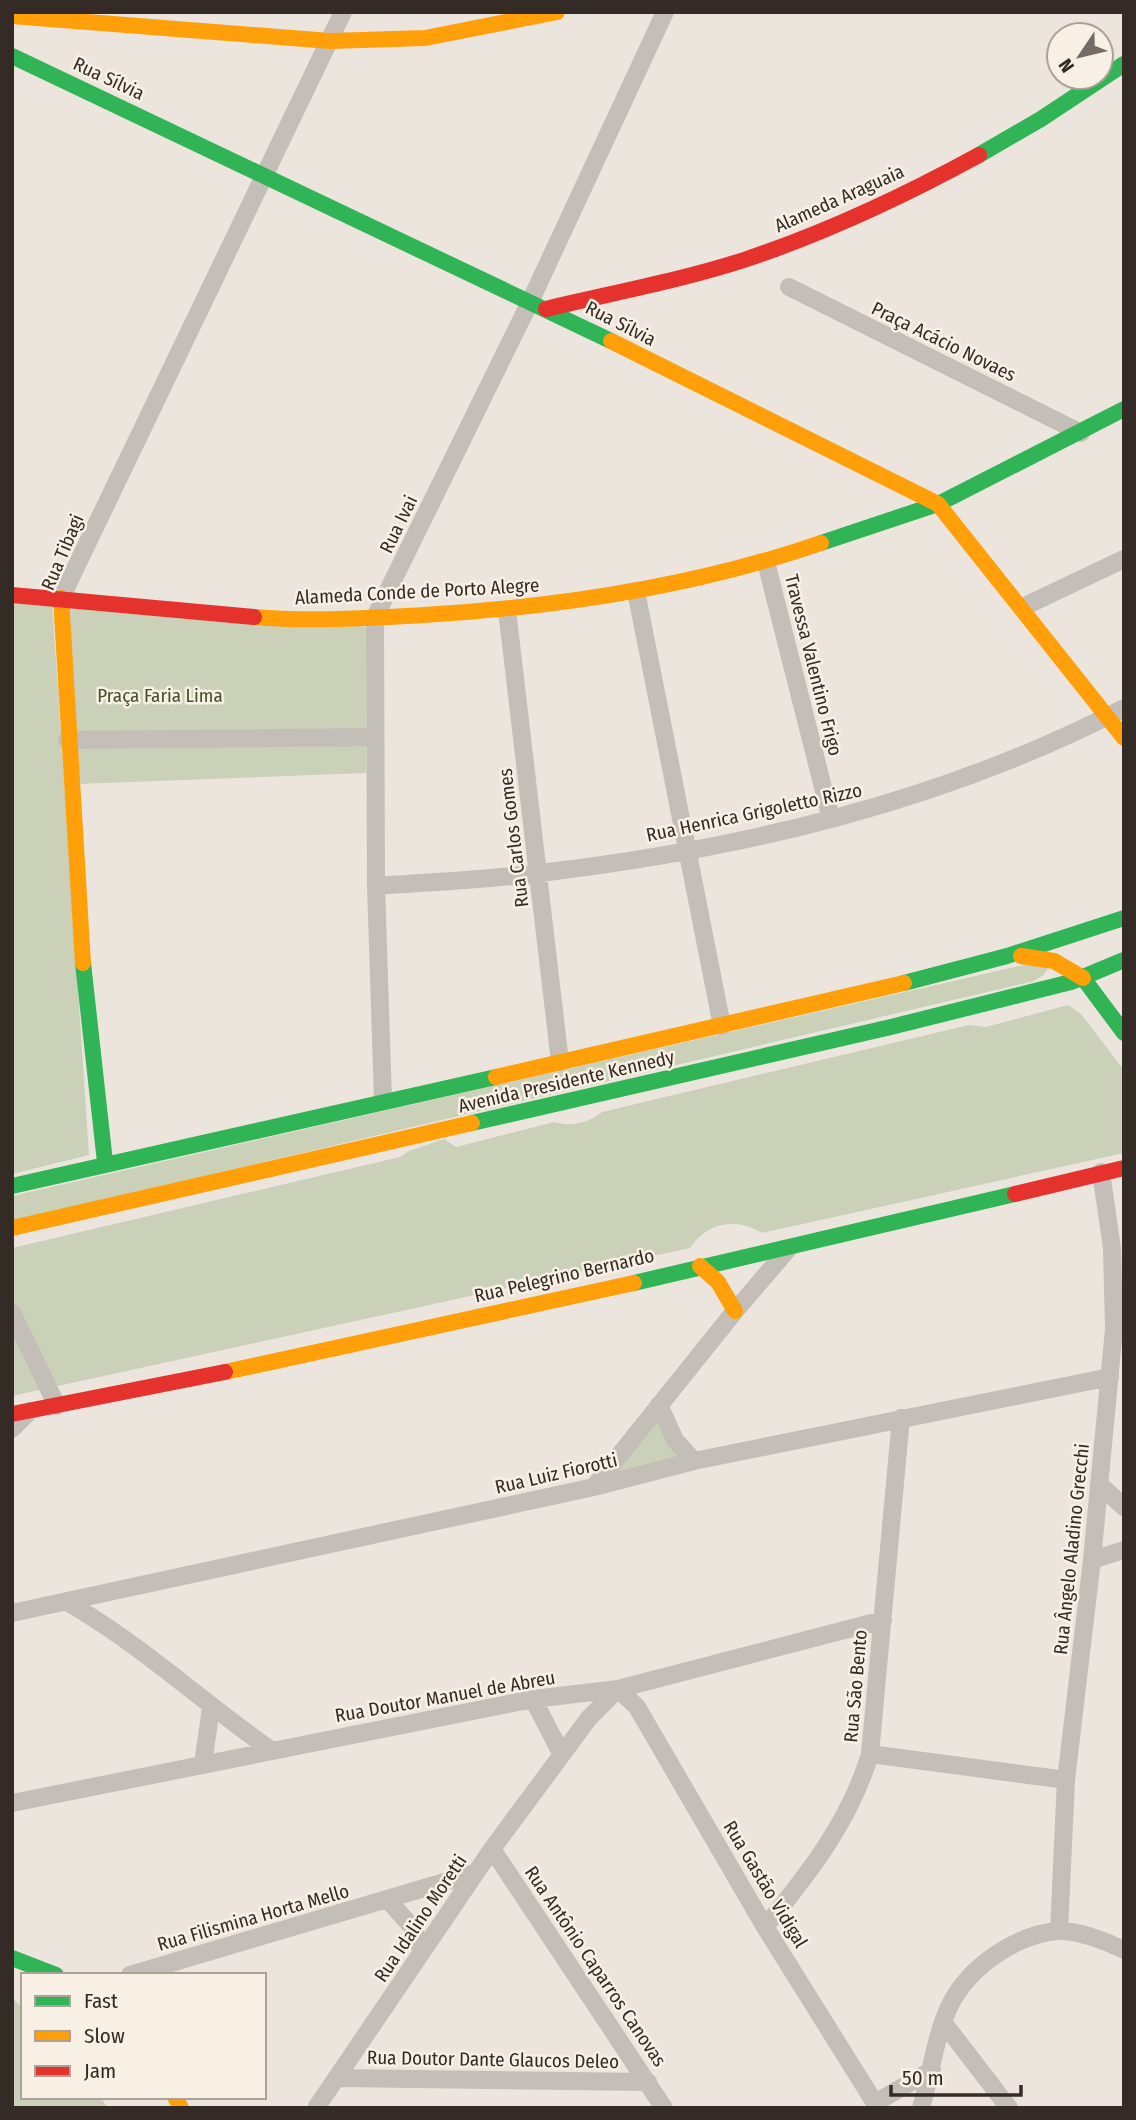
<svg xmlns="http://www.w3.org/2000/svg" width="1136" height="2120" viewBox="0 0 1136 2120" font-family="'Fira Sans Condensed',sans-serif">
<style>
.green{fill:#cbd0b9}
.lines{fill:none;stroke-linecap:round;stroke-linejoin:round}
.street{stroke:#c4beb8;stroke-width:18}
.fast{stroke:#30b455;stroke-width:16}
.slow{stroke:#ff9f0a;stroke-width:16}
.jam{stroke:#e5322d;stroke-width:16}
.labels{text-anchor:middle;stroke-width:5;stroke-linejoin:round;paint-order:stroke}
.street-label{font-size:19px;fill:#342b26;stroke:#f8f0e5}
.park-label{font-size:19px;fill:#42512b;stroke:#f8f0e5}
</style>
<rect width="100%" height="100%" fill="#ebe5de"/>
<path class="green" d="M 12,599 L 52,601 L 89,1155 L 12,1174 Z
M 63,601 L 366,627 L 366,773 L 78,784 Z
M 1037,962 L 1049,966 L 1044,975 L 1034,981 L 12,1221 L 12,1196 Z
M 1068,1005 L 1081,1014 L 1124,1070 L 1124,1153 L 762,1233 C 735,1217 708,1222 690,1248 L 12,1396 L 12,1248 L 400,1157 L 409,1151 L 444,1139 L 456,1147 L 554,1122 C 571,1127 589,1123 602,1112 L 969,1025 L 986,1027 Z
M 655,1418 L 679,1459 L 608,1474 Z
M 12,1998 L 23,2008 L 23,2097 L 100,2097 L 108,2108 L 12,2108 Z"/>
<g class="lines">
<path class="street" d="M 789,287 L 1081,433
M 766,562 L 831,819
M 636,591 L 722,1026
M 61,598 L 343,12
M 1023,607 L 1124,559
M 507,610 L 560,1062
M 67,740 L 373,737
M 376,886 C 430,882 485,880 540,873 C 742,849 942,802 1124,708
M 383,1100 L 376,886 L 375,617 L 530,302 L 665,12
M 12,1313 L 57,1406
M 659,1405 L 675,1440 L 694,1461
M 12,1429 L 30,1411
M 1100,1485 L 1124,1507
M 594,1487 L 735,1311 L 789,1248
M 1092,1560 L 1124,1550
M 67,1602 C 139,1643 202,1702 271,1750
M 12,1613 L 594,1487 L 694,1461 L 1110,1377
M 533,1699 L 561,1753
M 870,1754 L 1066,1780
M 203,1764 L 211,1708
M 12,1803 L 533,1699 L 618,1689 L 883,1620
M 492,1849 L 664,2108
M 387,1899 L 413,1928 L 422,1952
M 765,1927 C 809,1873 850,1821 870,1754 L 901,1418
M 1059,1931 L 1066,1780 L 1092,1560 L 1114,1329 L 1112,1248 L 1101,1172
M 130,1975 L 475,1873
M 943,2022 L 1009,2108
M 338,2078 L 648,2082
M 875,2103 L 932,2070
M 316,2108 L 492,1849 L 589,1718 L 618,1689 L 637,1707 L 765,1927 L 878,2108
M 921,2108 C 931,2074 935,2036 950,2005 C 969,1967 1015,1935 1057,1931 C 1077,1930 1106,1941 1124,1950"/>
<path class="fast" d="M 12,56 L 611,341
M 979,155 L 1041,119 L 1124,64
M 821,543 L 938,504 L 1124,409
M 83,963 L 105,1162
M 1083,978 L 1124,1033
M 904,983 L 1007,956 L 1124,918
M 472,1123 L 891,1027 L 1071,982 L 1124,960
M 12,1186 L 496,1077
M 634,1283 L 1015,1194
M 12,1958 L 56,1975"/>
<path class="slow" d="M 12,16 L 330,41 L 425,38 L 557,12
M 611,341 L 938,504 L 1124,738
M 61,598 L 83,963
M 254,617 C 311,622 367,618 424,615 C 559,607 693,587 821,543
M 1021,956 L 1054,961 L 1083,978
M 496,1077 L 904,983
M 12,1228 L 472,1123
M 700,1266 L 718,1282 L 735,1311
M 225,1372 L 634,1283
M 175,2097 L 181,2108"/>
<path class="jam" d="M 546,309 C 612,293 679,281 744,260 C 825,233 904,196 979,155
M 12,595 L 254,617
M 1015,1194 L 1124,1168
M 12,1414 L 225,1372"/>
</g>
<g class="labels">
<g class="street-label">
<text transform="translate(109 78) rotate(25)" y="7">Rua Sílvia</text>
<text transform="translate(839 198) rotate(-24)" y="7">Alameda Araguaia</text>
<text transform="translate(621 323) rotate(27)" y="7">Rua Sílvia</text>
<text transform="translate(944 341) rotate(26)" y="7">Praça Acácio Novaes</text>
<text transform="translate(398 524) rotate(-64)" y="7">Rua Ivai</text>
<text transform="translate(62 552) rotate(-67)" y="7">Rua Tibagi</text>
<text transform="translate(417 591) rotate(-3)" y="7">Alameda Conde de Porto Alegre</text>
<text transform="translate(814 665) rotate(76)" y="7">Travessa Valentino Frigo</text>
<text transform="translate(754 812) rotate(-12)" y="7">Rua Henrica Grigoletto Rizzo</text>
<text transform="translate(513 838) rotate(-97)" y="7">Rua Carlos Gomes</text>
<text transform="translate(566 1081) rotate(-13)" y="7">Avenida Presidente Kennedy</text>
<text transform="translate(564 1275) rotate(-13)" y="7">Rua Pelegrino Bernardo</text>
<text transform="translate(556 1473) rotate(-13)" y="7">Rua Luiz Fiorotti</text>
<text transform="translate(1071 1549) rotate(-84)" y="7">Rua Ângelo Aladino Grecchi</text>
<text transform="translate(855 1686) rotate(-85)" y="7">Rua São Bento</text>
<text transform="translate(445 1696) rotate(-10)" y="7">Rua Doutor Manuel de Abreu</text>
<text transform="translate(766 1884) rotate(59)" y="7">Rua Gastão Vidigal</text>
<text transform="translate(253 1917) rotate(-16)" y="7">Rua Filismina Horta Mello</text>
<text transform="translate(420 1918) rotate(-56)" y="7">Rua Idalino Moretti</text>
<text transform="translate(596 1966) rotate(56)" y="7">Rua Antônio Caparros Canovas</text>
<text transform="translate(493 2059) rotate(1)" y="7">Rua Doutor Dante Glaucos Deleo</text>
</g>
<g class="park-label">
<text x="160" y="702">Praça Faria Lima</text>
</g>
</g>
<rect width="1136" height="2120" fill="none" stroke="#342b26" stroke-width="28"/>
<rect x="21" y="1973" width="245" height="126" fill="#f8f0e5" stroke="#aaa199" stroke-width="2"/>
<rect x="35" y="1996" width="35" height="10" fill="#30b455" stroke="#aaa199" stroke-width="2"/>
<text x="84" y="2008" font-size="21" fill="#342b26">Fast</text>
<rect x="35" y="2031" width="35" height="10" fill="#ff9f0a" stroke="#aaa199" stroke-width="2"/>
<text x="84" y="2043" font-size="21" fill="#342b26">Slow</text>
<rect x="35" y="2066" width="35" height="10" fill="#e5322d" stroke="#aaa199" stroke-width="2"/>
<text x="84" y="2078" font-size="21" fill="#342b26">Jam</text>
<g transform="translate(1080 56) rotate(235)"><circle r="33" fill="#f8f0e5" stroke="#aaa199" stroke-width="2"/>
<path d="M0-5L12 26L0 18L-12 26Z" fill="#746c66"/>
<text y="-10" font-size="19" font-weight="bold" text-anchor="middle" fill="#342b26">N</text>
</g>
<path d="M891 2085v10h130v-10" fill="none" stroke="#342b26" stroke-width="3.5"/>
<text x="902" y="2085" font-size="21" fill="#342b26" stroke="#f8f0e5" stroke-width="5" paint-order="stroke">50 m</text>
</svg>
